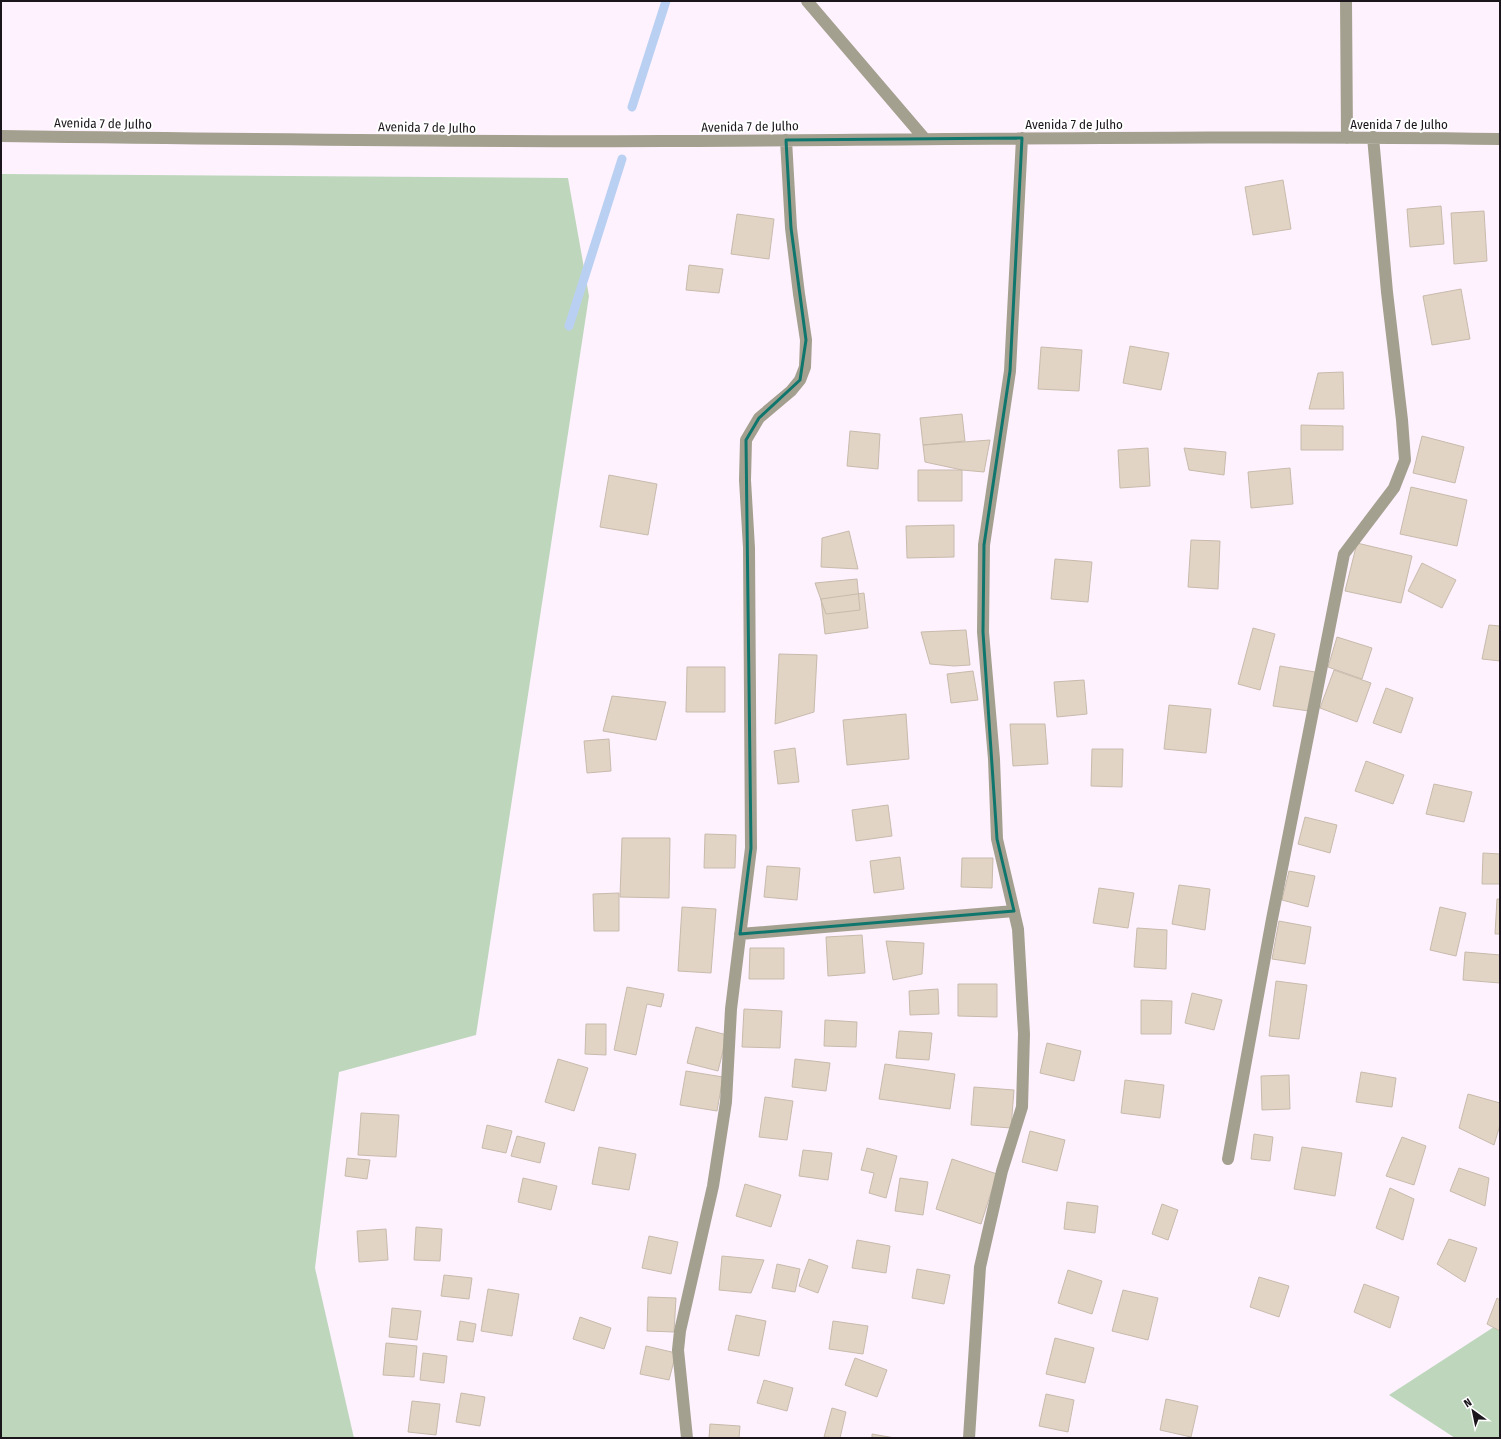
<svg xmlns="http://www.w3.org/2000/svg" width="1501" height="1439" viewBox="0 0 1501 1439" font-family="'Fira Sans Condensed',sans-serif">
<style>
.green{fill:#bed7bc}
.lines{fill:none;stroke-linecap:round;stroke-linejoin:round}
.stream{stroke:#bad0f2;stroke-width:9}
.building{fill:#e2d4c5;stroke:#c8bbac}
.minor{stroke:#a4a08f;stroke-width:12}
.marked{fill:none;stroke:#0f766e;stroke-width:3;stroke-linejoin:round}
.labels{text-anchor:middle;stroke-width:4;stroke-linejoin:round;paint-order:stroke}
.street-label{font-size:13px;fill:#1b161b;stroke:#fff}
</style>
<rect width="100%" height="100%" fill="#fef2ff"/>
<path class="green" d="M 1,174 L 568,178 L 589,296 L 476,1035 L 339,1072 L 315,1268 L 354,1438 L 1,1438 Z
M 1500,1323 L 1500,1438 L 1455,1438 L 1389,1395 Z"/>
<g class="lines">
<path class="stream" d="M 632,107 L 666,1
M 569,326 L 622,159"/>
</g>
<path class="building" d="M 1283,180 L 1291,229 L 1253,235 L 1245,187 Z
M 1441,206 L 1444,244 L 1410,247 L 1407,209 Z
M 1484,211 L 1487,261 L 1454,264 L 1451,213 Z
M 737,214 L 774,219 L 769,259 L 731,254 Z
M 689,265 L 723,269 L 719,293 L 686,290 Z
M 1461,289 L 1470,339 L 1432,345 L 1423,296 Z
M 1130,346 L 1169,353 L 1161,390 L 1123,383 Z
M 1041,347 L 1082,350 L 1079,391 L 1038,389 Z
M 1343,372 L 1344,409 L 1309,409 L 1318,373 Z
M 962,414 L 965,441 L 923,445 L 920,418 Z
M 1301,425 L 1343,426 L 1343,450 L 1301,450 Z
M 850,431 L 880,434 L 878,469 L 847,466 Z
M 1422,436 L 1464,447 L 1455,483 L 1413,473 Z
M 990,440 L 984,472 L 962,470 L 925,462 L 923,445 Z
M 1148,448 L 1150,486 L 1120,488 L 1118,450 Z
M 1184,448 L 1226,452 L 1224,475 L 1189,470 Z
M 1290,468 L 1293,504 L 1251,508 L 1248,472 Z
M 918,470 L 962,470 L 962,501 L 918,501 Z
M 609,475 L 657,484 L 648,535 L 600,527 Z
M 1411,487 L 1467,500 L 1457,546 L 1400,534 Z
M 954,525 L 954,557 L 907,558 L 906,526 Z
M 849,531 L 858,569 L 821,567 L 822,538 Z
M 1191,540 L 1220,541 L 1218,589 L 1188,587 Z
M 1357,543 L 1412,556 L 1401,603 L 1345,591 Z
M 1055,559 L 1092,562 L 1088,602 L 1051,599 Z
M 1422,563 L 1456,580 L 1442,608 L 1408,591 Z
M 857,579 L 860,610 L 826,614 L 815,583 Z
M 864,593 L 868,628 L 825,634 L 821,599 Z
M 1489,625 L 1500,626 L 1500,661 L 1482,659 Z
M 1253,628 L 1275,634 L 1260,690 L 1238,684 Z
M 966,630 L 970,665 L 954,666 L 930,664 L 921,632 Z
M 1337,637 L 1372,648 L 1362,679 L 1328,667 Z
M 779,654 L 817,655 L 814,712 L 775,724 Z
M 1280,666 L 1315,672 L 1309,711 L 1273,706 Z
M 687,667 L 725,667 L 725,712 L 686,712 Z
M 1334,670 L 1371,683 L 1357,722 L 1320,708 Z
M 973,671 L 978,700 L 951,703 L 947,674 Z
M 1084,680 L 1087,714 L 1057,717 L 1054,682 Z
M 1386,688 L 1413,698 L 1401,733 L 1373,723 Z
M 612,696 L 666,702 L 656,740 L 603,731 Z
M 1169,705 L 1211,709 L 1206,753 L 1164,749 Z
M 906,714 L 909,759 L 847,765 L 843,720 Z
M 1010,724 L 1045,724 L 1048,764 L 1013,766 Z
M 609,739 L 611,771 L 587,773 L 584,741 Z
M 795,748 L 799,782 L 778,784 L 774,751 Z
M 1092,749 L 1123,749 L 1122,787 L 1091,786 Z
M 1366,761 L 1404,775 L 1393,804 L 1355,791 Z
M 1434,784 L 1472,792 L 1464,822 L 1426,814 Z
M 888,805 L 892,836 L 856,841 L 852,810 Z
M 1305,817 L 1337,825 L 1330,853 L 1298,844 Z
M 705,834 L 736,835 L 735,868 L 704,868 Z
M 622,838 L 670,838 L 669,898 L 620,897 Z
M 1483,853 L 1500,854 L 1500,884 L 1482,884 Z
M 900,857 L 904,889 L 874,893 L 870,861 Z
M 962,858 L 993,858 L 992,888 L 961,887 Z
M 767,866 L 800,868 L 797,900 L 764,897 Z
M 1289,871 L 1315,876 L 1308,907 L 1282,900 Z
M 1179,885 L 1210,889 L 1205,930 L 1172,924 Z
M 1099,888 L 1134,893 L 1128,928 L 1093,923 Z
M 619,893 L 619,931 L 594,931 L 593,894 Z
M 1497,899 L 1500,899 L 1500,934 L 1495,934 Z
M 682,907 L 716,909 L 711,973 L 678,971 Z
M 1440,907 L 1466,913 L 1456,956 L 1430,950 Z
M 1279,921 L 1311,927 L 1305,964 L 1272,959 Z
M 1137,928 L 1167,930 L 1166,969 L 1134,967 Z
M 862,935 L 865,973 L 828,976 L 826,937 Z
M 886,941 L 924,943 L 922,974 L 893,980 Z
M 750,948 L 784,948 L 784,979 L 749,979 Z
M 1465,952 L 1500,955 L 1500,983 L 1463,980 Z
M 1276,981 L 1307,985 L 1299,1039 L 1269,1036 Z
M 958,984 L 997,984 L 997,1017 L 958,1016 Z
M 627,987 L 664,994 L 661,1007 L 647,1004 L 636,1055 L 614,1050 Z
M 938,989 L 939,1014 L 910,1015 L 909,991 Z
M 1192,993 L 1222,1000 L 1214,1030 L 1185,1023 Z
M 1141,1000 L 1172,1001 L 1171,1034 L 1141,1034 Z
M 744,1009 L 782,1011 L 780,1048 L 742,1047 Z
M 825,1020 L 857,1022 L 856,1047 L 824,1046 Z
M 586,1024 L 606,1024 L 606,1055 L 585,1054 Z
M 696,1027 L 727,1035 L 718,1071 L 687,1063 Z
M 899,1031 L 932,1033 L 929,1060 L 896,1058 Z
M 1047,1043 L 1081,1051 L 1074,1081 L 1040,1073 Z
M 558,1059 L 588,1068 L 574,1111 L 545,1102 Z
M 795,1059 L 830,1063 L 826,1091 L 792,1087 Z
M 885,1064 L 955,1074 L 950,1109 L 879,1099 Z
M 686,1071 L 723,1077 L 717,1111 L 680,1105 Z
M 1361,1072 L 1396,1078 L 1392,1107 L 1356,1102 Z
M 1289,1075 L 1290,1109 L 1262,1110 L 1261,1076 Z
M 1125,1080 L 1164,1085 L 1160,1118 L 1121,1113 Z
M 974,1087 L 1014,1090 L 1011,1128 L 971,1125 Z
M 1468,1094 L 1500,1103 L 1500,1125 L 1494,1145 L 1459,1128 Z
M 765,1097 L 793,1101 L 787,1140 L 759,1137 Z
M 361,1113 L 399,1115 L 396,1157 L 358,1155 Z
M 487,1125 L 512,1131 L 506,1153 L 482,1148 Z
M 1030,1131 L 1065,1140 L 1057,1171 L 1022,1162 Z
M 1254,1134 L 1273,1137 L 1270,1161 L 1251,1159 Z
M 517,1136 L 545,1143 L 540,1163 L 511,1156 Z
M 1402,1137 L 1426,1146 L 1414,1185 L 1386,1176 Z
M 599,1147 L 636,1154 L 629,1190 L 592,1184 Z
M 1302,1147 L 1342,1153 L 1335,1196 L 1294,1189 Z
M 867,1148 L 897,1156 L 886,1198 L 869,1193 L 874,1173 L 861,1170 Z
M 803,1150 L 832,1153 L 828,1180 L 799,1176 Z
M 347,1158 L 370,1160 L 367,1179 L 345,1176 Z
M 952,1159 L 997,1174 L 981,1224 L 936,1209 Z
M 1459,1168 L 1489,1178 L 1485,1206 L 1450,1191 Z
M 523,1178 L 557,1186 L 551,1210 L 518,1202 Z
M 900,1178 L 928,1182 L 923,1215 L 895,1211 Z
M 745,1184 L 781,1195 L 771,1227 L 736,1216 Z
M 1390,1188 L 1414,1199 L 1403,1240 L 1376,1228 Z
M 1067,1202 L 1098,1206 L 1095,1233 L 1064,1229 Z
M 1162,1204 L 1178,1210 L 1168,1240 L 1152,1234 Z
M 416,1227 L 442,1229 L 440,1261 L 414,1260 Z
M 386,1229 L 388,1260 L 359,1262 L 357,1231 Z
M 649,1236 L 678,1242 L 671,1274 L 642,1268 Z
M 1449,1239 L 1477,1248 L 1465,1282 L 1437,1264 Z
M 857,1240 L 890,1246 L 886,1273 L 852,1268 Z
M 722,1256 L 764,1260 L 751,1293 L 719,1290 Z
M 809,1259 L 828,1266 L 818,1293 L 799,1286 Z
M 777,1264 L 800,1269 L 795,1292 L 772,1288 Z
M 917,1269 L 950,1275 L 944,1304 L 912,1298 Z
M 1068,1270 L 1102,1281 L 1092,1314 L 1058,1303 Z
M 444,1275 L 472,1278 L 469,1299 L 441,1296 Z
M 1259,1277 L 1289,1286 L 1279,1317 L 1250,1307 Z
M 1364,1284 L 1399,1297 L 1390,1328 L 1354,1312 Z
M 488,1289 L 519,1294 L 512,1336 L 481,1331 Z
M 1123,1290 L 1158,1298 L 1148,1340 L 1112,1331 Z
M 648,1297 L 676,1298 L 674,1332 L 647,1331 Z
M 1497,1298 L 1500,1300 L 1500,1331 L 1487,1324 Z
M 392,1308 L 421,1311 L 417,1340 L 389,1337 Z
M 736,1315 L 766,1321 L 759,1356 L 728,1350 Z
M 580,1317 L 611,1328 L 604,1349 L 573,1339 Z
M 460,1321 L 476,1324 L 473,1342 L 457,1340 Z
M 833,1321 L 868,1326 L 863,1354 L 829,1349 Z
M 1055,1338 L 1094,1348 L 1085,1383 L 1046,1374 Z
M 386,1343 L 417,1346 L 414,1377 L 383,1375 Z
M 646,1346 L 676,1353 L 669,1380 L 640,1374 Z
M 423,1353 L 447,1356 L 444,1383 L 420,1380 Z
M 855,1358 L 887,1370 L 877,1397 L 845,1385 Z
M 764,1380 L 793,1388 L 787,1411 L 757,1403 Z
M 461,1393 L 485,1397 L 480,1426 L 456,1422 Z
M 1046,1394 L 1074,1400 L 1068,1432 L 1039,1426 Z
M 1166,1399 L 1198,1406 L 1191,1437 L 1160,1430 Z
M 412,1401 L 440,1404 L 436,1435 L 408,1432 Z
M 832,1408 L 846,1412 L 840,1438 L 824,1437 Z
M 710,1424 L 740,1426 L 739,1438 L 709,1438 Z
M 872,1434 L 895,1438 L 872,1438 Z"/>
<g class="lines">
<path class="minor" d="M 807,1 L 924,138
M 1346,1 L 1347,138
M 1,136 C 222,139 443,142 664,141 C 943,140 1221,135 1500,139
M 740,934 L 1014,911
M 1228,1159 L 1272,919 L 1344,554 L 1394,488 L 1405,460 L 1402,420 L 1387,292 L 1373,137
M 687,1438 L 678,1350 L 680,1331 L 713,1186 L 726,1102 L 731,1009 L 751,848 L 749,548 L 745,480 L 746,440 L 759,418 L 791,391 L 800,380 L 805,367 L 806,340 L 799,294 L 791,228 L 786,140
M 969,1438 L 980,1267 L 1002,1171 L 1022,1107 L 1024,1034 L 1018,929 L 997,839 L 994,759 L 983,632 L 984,545 L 1010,371 L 1022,138"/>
</g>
<path class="marked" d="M 1022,138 L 1010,371 L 984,545 L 983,632 L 997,839 L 1014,911 L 740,934 L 751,848 L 746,440 L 759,418 L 800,380 L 806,340 L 791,228 L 786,140 Z"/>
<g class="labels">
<g class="street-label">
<text transform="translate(103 123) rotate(1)" y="5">Avenida 7 de Julho</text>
<text x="1074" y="129">Avenida 7 de Julho</text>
<text x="1399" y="129">Avenida 7 de Julho</text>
<text transform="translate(750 126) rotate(-1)" y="5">Avenida 7 de Julho</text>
<text transform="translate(427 127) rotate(1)" y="5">Avenida 7 de Julho</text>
</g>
</g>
<rect width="1501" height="1439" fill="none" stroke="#1b161b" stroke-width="4"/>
<g transform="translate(1473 1411) rotate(327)" stroke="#ffffff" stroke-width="3" paint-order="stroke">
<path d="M0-3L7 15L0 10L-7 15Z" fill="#1b161b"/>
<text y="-6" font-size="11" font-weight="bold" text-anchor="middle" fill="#1b161b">N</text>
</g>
</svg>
